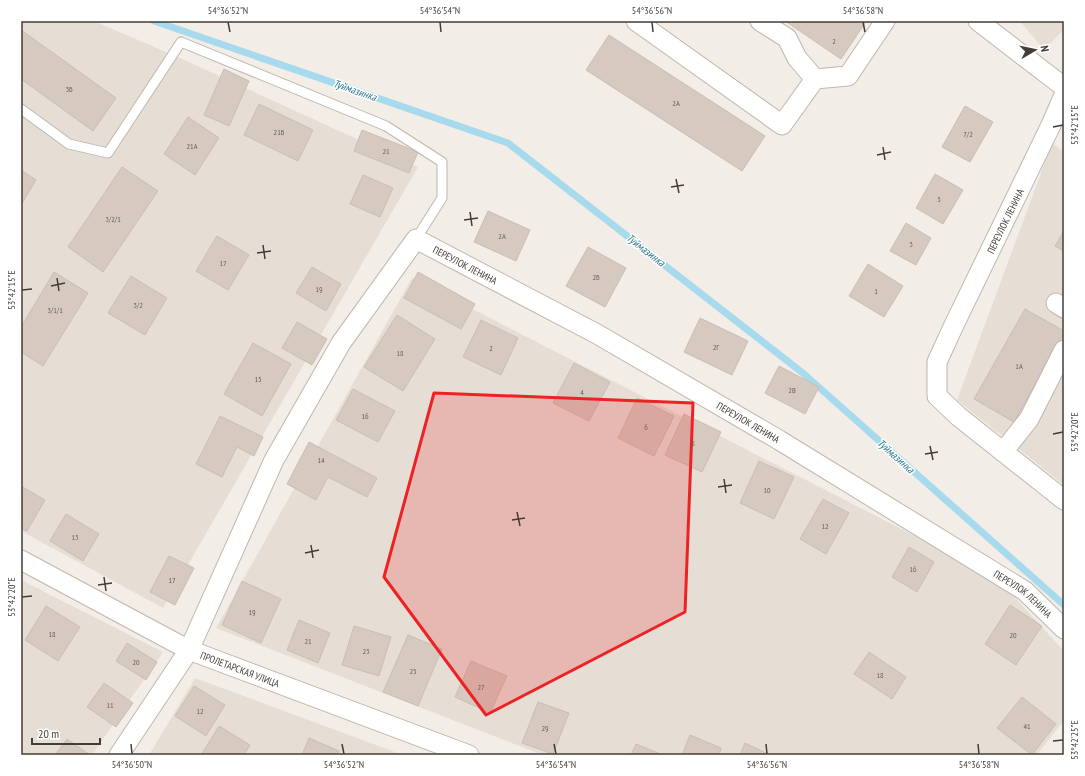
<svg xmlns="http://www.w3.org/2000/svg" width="1085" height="776" viewBox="0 0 1085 776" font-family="'PT Sans Narrow',sans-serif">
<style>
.residential{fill:#e6ded5}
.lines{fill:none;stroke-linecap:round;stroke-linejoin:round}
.stream{stroke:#a6daec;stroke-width:7}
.building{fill:#d6c9bf;stroke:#cdbdb0}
.lane-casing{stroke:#c0b6ac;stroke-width:11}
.street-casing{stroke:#c0b6ac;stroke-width:21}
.lane{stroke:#fff;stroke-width:9}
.street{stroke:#fff;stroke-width:19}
.marked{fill:#ed2224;fill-opacity:0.2;stroke:#ed2224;stroke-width:3;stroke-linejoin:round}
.ticks{fill:none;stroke:#443c36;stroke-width:1.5}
.labels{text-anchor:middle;stroke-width:3;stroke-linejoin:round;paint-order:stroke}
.number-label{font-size:8px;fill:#685f58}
.street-label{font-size:10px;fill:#443c36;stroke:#fff}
.water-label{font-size:11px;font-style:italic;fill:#307a93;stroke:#fff}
.neatline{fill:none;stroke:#443c36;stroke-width:1.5}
.ticks-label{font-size:10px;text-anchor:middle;fill:#443c36}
</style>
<rect width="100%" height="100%" fill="#f2ede6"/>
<path class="residential" d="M 21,21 L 94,21 L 180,58 L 418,167 L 163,608 L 21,531 Z
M 1020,21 L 1064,21 L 1064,29 L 1044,50 Z
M 1052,143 L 1064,152 L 1064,485 L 957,400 Z
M 412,278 L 997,578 L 1064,651 L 1064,720 L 1037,755 L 543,755 L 216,628 Z
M 21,580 L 163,652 L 92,755 L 21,755 Z
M 195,678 L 403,755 L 149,755 Z"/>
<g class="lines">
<path class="stream" d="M 154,21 L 508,143 L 804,374 L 1064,605"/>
</g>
<path class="building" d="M 785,21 L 862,21 L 865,23 L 841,59 Z
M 21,30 L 116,98 L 93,131 L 21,79 Z
M 609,35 L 765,136 L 742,171 L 586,70 Z
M 224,69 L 249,81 L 229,126 L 204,115 Z
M 259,104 L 313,130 L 298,161 L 244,135 Z
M 965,106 L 993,122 L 970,162 L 942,147 Z
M 188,117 L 219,138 L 195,175 L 164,154 Z
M 362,130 L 418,152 L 409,173 L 354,151 Z
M 122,167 L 158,191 L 103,272 L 68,247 Z
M 21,170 L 36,180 L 21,205 Z
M 935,174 L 963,190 L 943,224 L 916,208 Z
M 363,175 L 393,188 L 380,217 L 350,204 Z
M 488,211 L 530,230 L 516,261 L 474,242 Z
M 906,223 L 931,238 L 916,265 L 890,251 Z
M 1064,231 L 1064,251 L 1055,246 Z
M 217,236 L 249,255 L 228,290 L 196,271 Z
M 588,247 L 626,268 L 605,307 L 566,286 Z
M 868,264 L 903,286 L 884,317 L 849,296 Z
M 312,267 L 341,284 L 326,311 L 296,293 Z
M 54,272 L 88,293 L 43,366 L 21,352 L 21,327 Z
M 418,272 L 475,304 L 461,329 L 404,298 Z
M 131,276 L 167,298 L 145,335 L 108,313 Z
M 1025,309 L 1064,331 L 1064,333 L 1014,422 L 974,399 Z
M 397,315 L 435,339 L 403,391 L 364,367 Z
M 700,318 L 748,341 L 732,375 L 684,352 Z
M 481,320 L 518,338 L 501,375 L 463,357 Z
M 297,322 L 327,339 L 312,365 L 282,348 Z
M 253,343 L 291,364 L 262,416 L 224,394 Z
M 574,363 L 610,382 L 589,421 L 553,403 Z
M 779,366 L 819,387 L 805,414 L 765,393 Z
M 353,389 L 395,411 L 378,442 L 336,420 Z
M 637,398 L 674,416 L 654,456 L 618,438 Z
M 684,414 L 721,432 L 702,472 L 665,455 Z
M 220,416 L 263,437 L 254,456 L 237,447 L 222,477 L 196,464 Z
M 309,442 L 377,478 L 367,497 L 328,477 L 316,500 L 287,484 Z
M 759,461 L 794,477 L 774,519 L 740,503 Z
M 21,486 L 45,500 L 27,531 L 21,528 Z
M 823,499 L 849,513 L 826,554 L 800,539 Z
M 66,514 L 99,534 L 83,561 L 50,541 Z
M 909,547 L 934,562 L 917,592 L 892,577 Z
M 169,556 L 194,568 L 175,605 L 150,592 Z
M 242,581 L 281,599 L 261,643 L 222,625 Z
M 1010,605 L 1042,626 L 1016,665 L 985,644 Z
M 46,606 L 80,627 L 58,661 L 25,640 Z
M 299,620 L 330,633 L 318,663 L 287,650 Z
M 354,626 L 391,637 L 379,676 L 342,665 Z
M 408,635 L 442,649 L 418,706 L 383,692 Z
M 127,643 L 157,662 L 146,680 L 116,661 Z
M 869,652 L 906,677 L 892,699 L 854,674 Z
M 471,661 L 507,676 L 490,713 L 455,697 Z
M 104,683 L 133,703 L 116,727 L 87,707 Z
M 194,686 L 225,705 L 206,736 L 175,716 Z
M 1022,697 L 1056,724 L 1032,755 L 997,728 Z
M 538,702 L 569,713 L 553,754 L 522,743 Z
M 219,726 L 250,745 L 244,755 L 201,755 Z
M 690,735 L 721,748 L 719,755 L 682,755 Z
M 309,738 L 339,751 L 337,755 L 302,755 Z
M 67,739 L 90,755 L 55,755 Z
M 745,743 L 770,755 L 740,755 Z
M 636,744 L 663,755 L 631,755 Z"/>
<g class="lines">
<g class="lane-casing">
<path id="lane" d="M 21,109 L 69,144 L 108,153 L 181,42 L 386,126 L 442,162 L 442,198 L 416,239"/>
</g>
<g class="street-casing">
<g id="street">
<path d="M 636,21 L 782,125 L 815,79 L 848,76 L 885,21"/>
<path d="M 760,21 L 787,38 L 797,58 L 815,79"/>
<path d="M 978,21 L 1064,87"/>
<path d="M 1064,95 L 1051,125 L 954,325 L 937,362 L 937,396 L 958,416 L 1064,500"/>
<path d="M 1056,303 L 1064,308"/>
<path d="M 1003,452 L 1029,419 L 1064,350"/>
<path id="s1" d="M 21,560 L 189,650 L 469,755"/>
<path id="s2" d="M 119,755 L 189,650 L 274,460 L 341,343 L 416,239 L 597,334 L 779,440 L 1025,591 L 1064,629"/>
</g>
</g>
<use href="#lane" class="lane"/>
<use href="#street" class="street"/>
</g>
<path class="marked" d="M 434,393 L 693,403 L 685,612 L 486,715 L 384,577 Z"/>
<path class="ticks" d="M 228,22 L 230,32M 440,22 L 441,32M 652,22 L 653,32M 863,22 L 865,32M 1053,127 L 1063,125M 883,147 L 885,160M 877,155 L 891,152M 676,179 L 679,193M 671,187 L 684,185M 470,212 L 472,226M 464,220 L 478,218M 263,245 L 265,259M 257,253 L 271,251M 57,278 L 59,291M 51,286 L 65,283M 22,290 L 32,289M 1053,434 L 1063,432M 930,446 L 933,460M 925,454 L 938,452M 724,479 L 726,493M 718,487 L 732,485M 517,512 L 520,526M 512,520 L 525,518M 311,545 L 313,558M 305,553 L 319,550M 104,577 L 106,591M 98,585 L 112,583M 22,597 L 32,596M 1053,741 L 1063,740M 131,744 L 132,754M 342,744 L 344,754M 554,744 L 556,754M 766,744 L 767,754M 978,744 L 979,754"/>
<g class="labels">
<g class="number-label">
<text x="834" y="44">2</text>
<text x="69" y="92">3Б</text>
<text x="676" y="106">2А</text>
<text x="279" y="135">21Б</text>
<text x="968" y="137">7/2</text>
<text x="192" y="149">21А</text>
<text x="386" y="154">21</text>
<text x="939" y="202">5</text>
<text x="113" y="222">3/2/1</text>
<text x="502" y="239">2А</text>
<text x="911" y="247">3</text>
<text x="223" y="266">17</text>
<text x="596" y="280">2Б</text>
<text x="319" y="292">19</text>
<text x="876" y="294">1</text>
<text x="138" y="308">3/2</text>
<text x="55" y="313">3/1/1</text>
<text x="716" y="350">2Г</text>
<text x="491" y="351">2</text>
<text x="400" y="356">18</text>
<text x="1019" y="369">1А</text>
<text x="258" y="382">15</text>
<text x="792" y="393">2В</text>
<text x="582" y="395">4</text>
<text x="365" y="419">16</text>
<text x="646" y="430">6</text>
<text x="693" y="446">8</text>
<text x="321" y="463">14</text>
<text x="767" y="493">10</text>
<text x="825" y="529">12</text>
<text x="75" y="540">13</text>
<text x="913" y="572">16</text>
<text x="172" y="583">17</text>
<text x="252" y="615">19</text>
<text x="52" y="637">18</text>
<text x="1013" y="638">20</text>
<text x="308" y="644">21</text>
<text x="366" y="654">23</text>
<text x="136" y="665">20</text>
<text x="413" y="674">25</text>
<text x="880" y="678">18</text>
<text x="481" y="690">27</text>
<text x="110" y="708">11</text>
<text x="200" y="714">12</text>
<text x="1027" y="729">41</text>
<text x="545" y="731">29</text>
</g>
<g class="street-label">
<text transform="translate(1005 221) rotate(-64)" y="4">ПЕРЕУЛОК ЛЕНИНА</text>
<text dy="4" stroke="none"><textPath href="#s2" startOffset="653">ПЕРЕУЛОК ЛЕНИНА</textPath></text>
<text dy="4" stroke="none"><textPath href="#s2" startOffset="977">ПЕРЕУЛОК ЛЕНИНА</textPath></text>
<text dy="4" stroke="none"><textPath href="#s2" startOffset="1301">ПЕРЕУЛОК ЛЕНИНА</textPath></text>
<text dy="4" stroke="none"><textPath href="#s1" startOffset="245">ПРОЛЕТАРСКАЯ УЛИЦА</textPath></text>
</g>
<g class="water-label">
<text transform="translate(355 90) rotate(19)" y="4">Туймазинка</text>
<text transform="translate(646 250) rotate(38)" y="4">Туймазинка</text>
<text transform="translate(896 456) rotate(42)" y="4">Туймазинка</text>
</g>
</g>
<rect width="1085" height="776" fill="none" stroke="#ffffff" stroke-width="44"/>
<g transform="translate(1035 50) rotate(81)" stroke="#ffffff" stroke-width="3" paint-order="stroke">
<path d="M0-3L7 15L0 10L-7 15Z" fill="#443c36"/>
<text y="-6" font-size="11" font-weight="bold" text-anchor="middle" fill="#443c36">N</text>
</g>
<path d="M32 738v6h68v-6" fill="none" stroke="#443c36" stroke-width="2"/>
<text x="38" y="738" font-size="12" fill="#443c36" stroke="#ffffff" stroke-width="3" paint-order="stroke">20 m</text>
<rect x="22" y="22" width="1041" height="732" class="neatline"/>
<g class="ticks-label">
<text x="228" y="14">54°36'52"N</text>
<text x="440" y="14">54°36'54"N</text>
<text x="652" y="14">54°36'56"N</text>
<text x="863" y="14">54°36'58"N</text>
<text transform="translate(1074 125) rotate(-90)" y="4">53°42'15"E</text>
<text transform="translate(11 290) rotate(-90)" y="4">53°42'15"E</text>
<text transform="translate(1074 432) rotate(-90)" y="4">53°42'20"E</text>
<text transform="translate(11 597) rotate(-90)" y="4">53°42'20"E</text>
<text transform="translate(1074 740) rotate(-90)" y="4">53°42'25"E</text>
<text x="132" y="768">54°36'50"N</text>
<text x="344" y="768">54°36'52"N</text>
<text x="556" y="768">54°36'54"N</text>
<text x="767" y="768">54°36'56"N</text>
<text x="979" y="768">54°36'58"N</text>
</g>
</svg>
